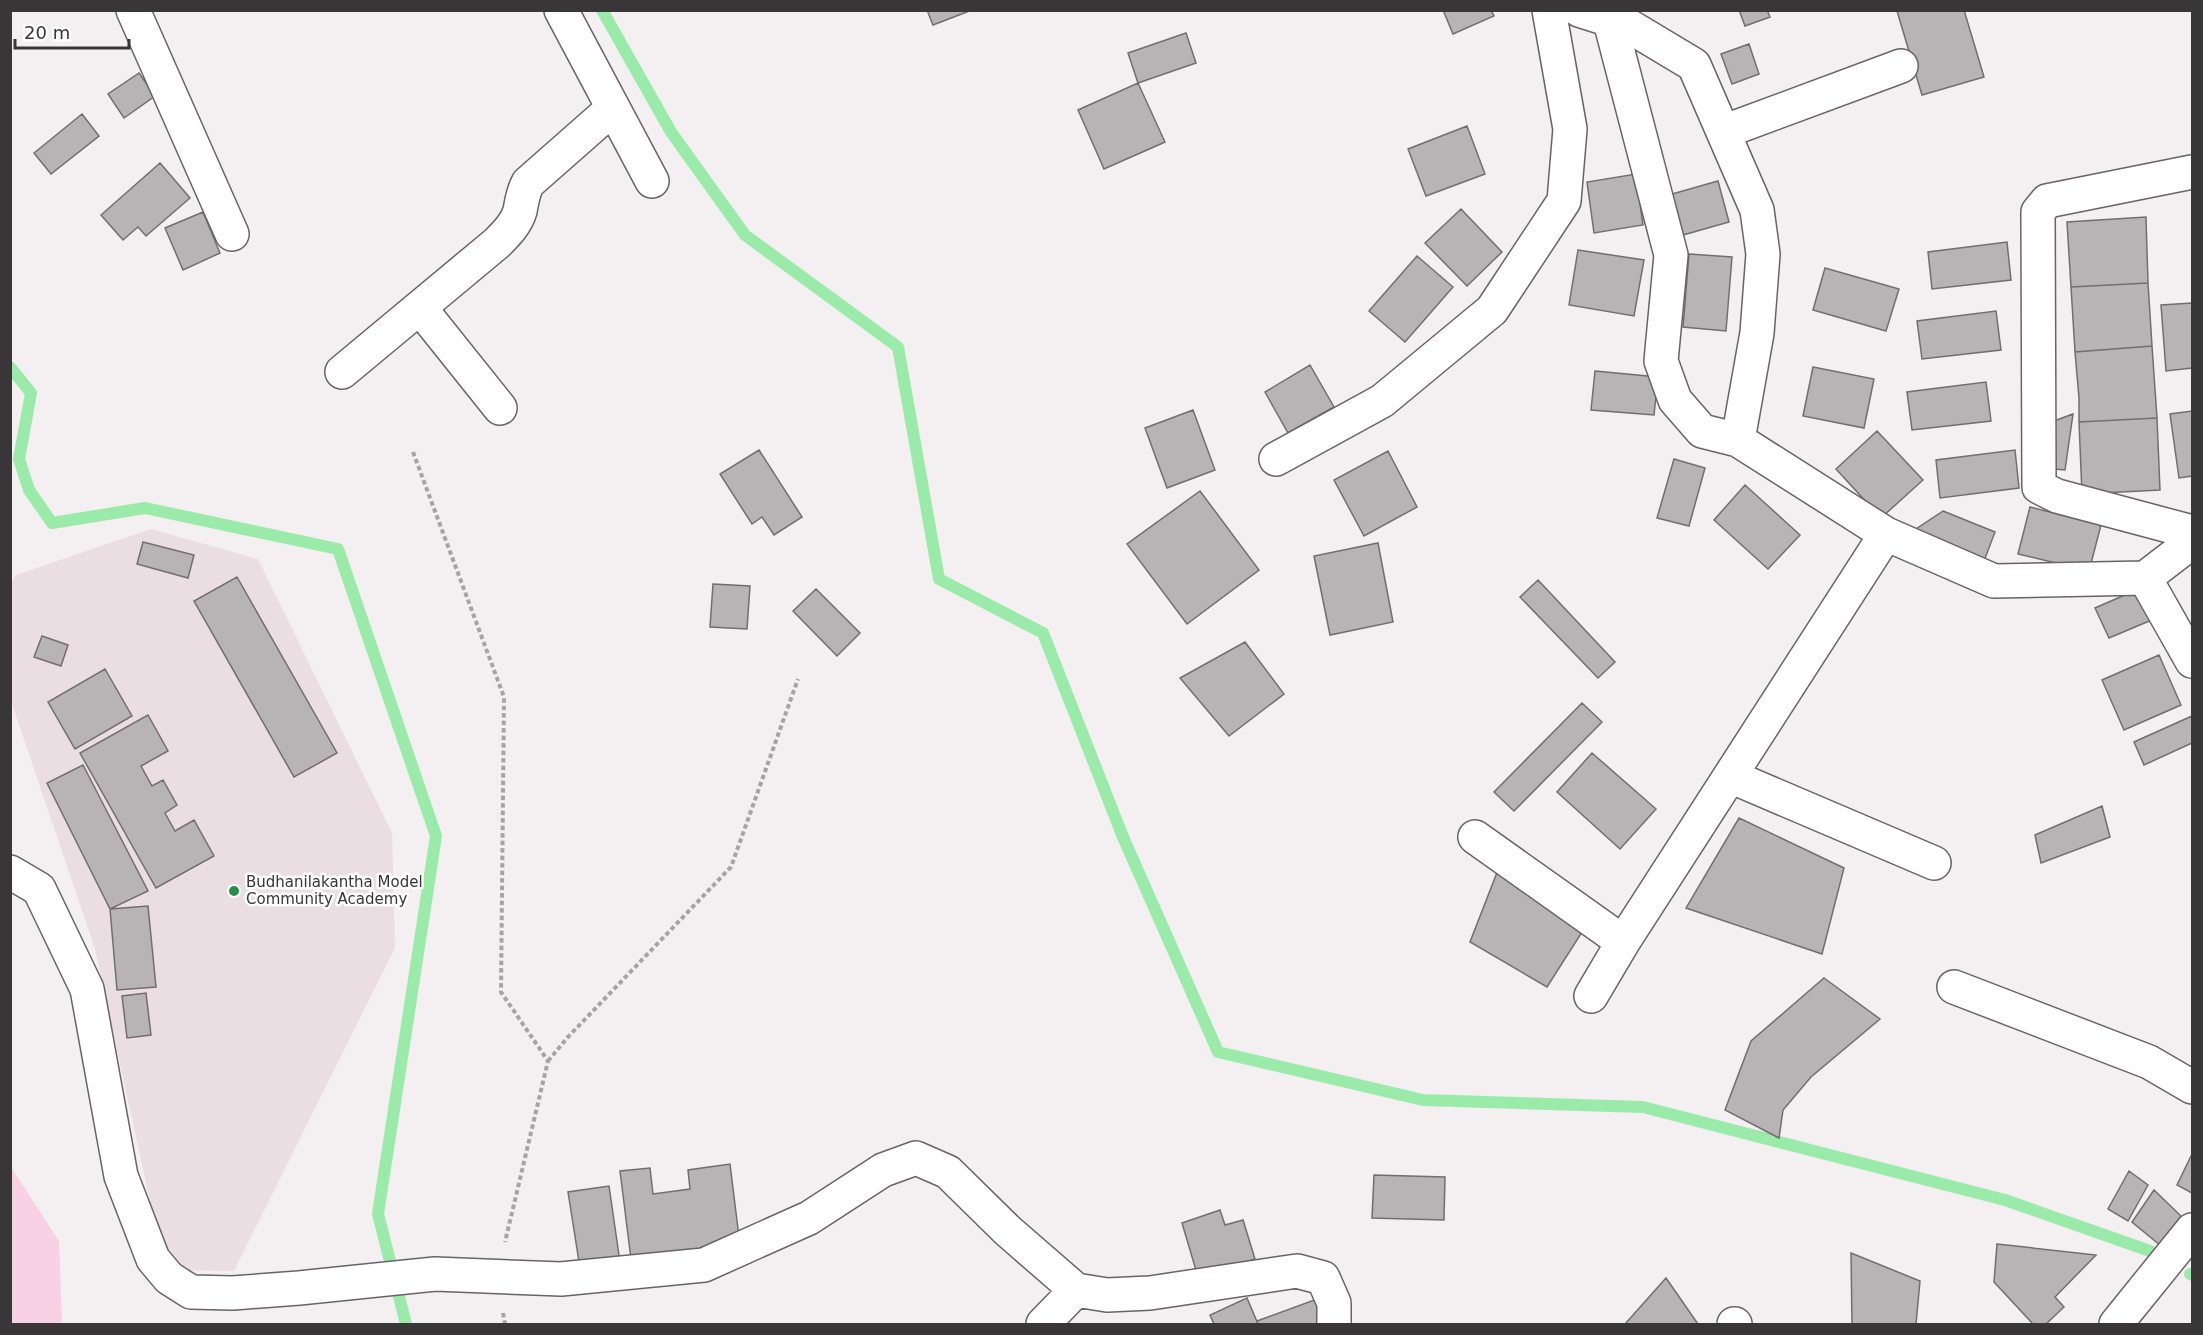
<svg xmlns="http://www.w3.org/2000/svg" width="2203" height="1335" viewBox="0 0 2203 1335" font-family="'DejaVu Sans',sans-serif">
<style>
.built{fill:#ebdee3}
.green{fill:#f8d2e4}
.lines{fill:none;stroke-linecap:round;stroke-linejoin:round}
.stream{stroke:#9aebaa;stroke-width:12}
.building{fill:#b8b3b5;stroke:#726e70;stroke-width:1.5}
.minor-casing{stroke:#686466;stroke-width:36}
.path{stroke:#a7a3a5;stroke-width:4;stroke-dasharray:4.5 3;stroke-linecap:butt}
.minor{stroke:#fff;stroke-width:33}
.poi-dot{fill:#259047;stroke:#fefdfe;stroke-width:2}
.labels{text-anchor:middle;stroke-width:5;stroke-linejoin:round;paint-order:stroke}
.poi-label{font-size:15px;fill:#383637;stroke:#fefdfe;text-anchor:start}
</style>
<rect width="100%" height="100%" fill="#f4eff1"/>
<path class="built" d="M 151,529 L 258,559 L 392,833 L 395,948 L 234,1271 L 165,1270 L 95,949 L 11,701 L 10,586 L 16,575 Z"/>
<path class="green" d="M 11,1167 L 59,1241 L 62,1324 L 11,1324 Z"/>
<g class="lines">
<path class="stream" d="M 602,10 L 671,132 L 745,235 L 898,347 L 939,579 L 1043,633 L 1123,837 L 1218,1052 L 1423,1100 L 1643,1107 L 2005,1200 L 2150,1251
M 10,367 L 31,393 L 19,459 L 29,490 L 52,523 L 145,508 L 338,549 L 436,836 L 378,1214 L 406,1324
M 2190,1274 L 2192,1275"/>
</g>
<path class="building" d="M 927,10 L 972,10 L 933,25 Z
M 1443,10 L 1491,10 L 1494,16 L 1453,34 Z
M 1739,10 L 1767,10 L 1770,17 L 1745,26 Z
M 1964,10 L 1984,77 L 1922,95 L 1897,11 Z
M 1186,33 L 1196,63 L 1138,83 L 1128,53 Z
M 1749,44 L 1759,74 L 1732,84 L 1721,54 Z
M 139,73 L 155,96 L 124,118 L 108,94 Z
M 1138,83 L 1165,142 L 1104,169 L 1078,110 Z
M 82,114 L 99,136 L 51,174 L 34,153 Z
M 1467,126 L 1485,174 L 1426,196 L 1408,149 Z
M 160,163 L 190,198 L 146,236 L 138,227 L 123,240 L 101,215 Z
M 1636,174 L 1643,225 L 1594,233 L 1587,182 Z
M 1718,181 L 1729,222 L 1676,237 L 1665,196 Z
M 1461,209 L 1502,252 L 1467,286 L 1425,243 Z
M 203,212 L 220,253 L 183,270 L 165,228 Z
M 2146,217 L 2148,283 L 2071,287 L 2067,222 Z
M 2007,242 L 2011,280 L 1932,289 L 1928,252 Z
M 1578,250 L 1644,260 L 1634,316 L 1569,305 Z
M 1689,254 L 1732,257 L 1726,331 L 1683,327 Z
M 1417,256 L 1453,287 L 1405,342 L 1369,311 Z
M 1825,268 L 1899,289 L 1886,331 L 1813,310 Z
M 2148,283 L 2152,346 L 2075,352 L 2071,287 Z
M 2192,303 L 2192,368 L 2166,371 L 2161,305 Z
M 1996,311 L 2001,350 L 1922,359 L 1917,321 Z
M 2152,346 L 2157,418 L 2079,422 L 2079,398 L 2075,352 Z
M 1310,365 L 1334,407 L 1288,433 L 1265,392 Z
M 1813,367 L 1874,379 L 1864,428 L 1803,416 Z
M 1595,371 L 1658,377 L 1654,415 L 1591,410 Z
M 1986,382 L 1991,421 L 1912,430 L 1907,392 Z
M 1193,410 L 1215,470 L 1167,488 L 1145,428 Z
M 2192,411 L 2192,476 L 2179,478 L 2170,414 Z
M 2073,414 L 2065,470 L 2044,468 L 2043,425 Z
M 2157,418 L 2160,490 L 2082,494 L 2079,422 Z
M 1877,431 L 1923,480 L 1881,518 L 1836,469 Z
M 759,450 L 802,517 L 774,535 L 762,517 L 752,524 L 720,474 Z
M 2015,450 L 2019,488 L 1940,498 L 1936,460 Z
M 1388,451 L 1417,507 L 1364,536 L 1334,480 Z
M 1674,459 L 1705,468 L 1689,526 L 1657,518 Z
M 1745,485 L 1800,535 L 1768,569 L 1714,520 Z
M 1200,491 L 1259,570 L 1187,624 L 1127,544 Z
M 2030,507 L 2101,525 L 2089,571 L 2018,554 Z
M 1943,511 L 1995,532 L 1981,569 L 1913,531 Z
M 143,542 L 194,555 L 188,578 L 137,564 Z
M 1378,543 L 1393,622 L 1330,635 L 1314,556 Z
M 237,577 L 337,753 L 294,777 L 194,601 Z
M 1538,580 L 1615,662 L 1598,678 L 1520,597 Z
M 713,584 L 750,586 L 747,629 L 710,627 Z
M 2141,588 L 2154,619 L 2109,638 L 2095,608 Z
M 816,589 L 860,633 L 837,656 L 793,611 Z
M 42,636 L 68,645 L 61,666 L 34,657 Z
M 1245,642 L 1284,694 L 1229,736 L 1180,678 Z
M 2159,655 L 2181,705 L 2124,730 L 2102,680 Z
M 105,669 L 132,716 L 75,749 L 48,702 Z
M 1582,703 L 1602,722 L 1514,811 L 1494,792 Z
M 148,715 L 168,751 L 141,766 L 152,786 L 163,780 L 177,805 L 165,813 L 175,831 L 194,820 L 214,856 L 156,888 L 80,753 Z
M 2192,716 L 2192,743 L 2144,765 L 2134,742 Z
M 1592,753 L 1656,809 L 1620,849 L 1557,792 Z
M 83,765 L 148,891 L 110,909 L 47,783 Z
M 2102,806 L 2110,837 L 2041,863 L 2035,835 Z
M 1739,818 L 1844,868 L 1822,954 L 1686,908 Z
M 1498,870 L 1584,929 L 1547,987 L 1470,942 Z
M 148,906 L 156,987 L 117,990 L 110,909 Z
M 1824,978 L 1880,1019 L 1811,1077 L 1783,1110 L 1779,1138 L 1725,1110 L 1751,1041 Z
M 146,993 L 151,1035 L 127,1038 L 122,996 Z
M 2192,1154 L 2192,1193 L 2177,1185 Z
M 730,1164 L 740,1245 L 631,1259 L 620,1171 L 650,1168 L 653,1194 L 690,1189 L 688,1170 Z
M 2129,1171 L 2148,1185 L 2128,1221 L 2108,1209 Z
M 1374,1175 L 1445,1177 L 1444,1220 L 1372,1218 Z
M 609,1186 L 620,1262 L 580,1268 L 568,1192 Z
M 2154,1190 L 2181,1216 L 2161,1246 L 2132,1222 Z
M 1220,1210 L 1225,1225 L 1243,1220 L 1255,1259 L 1198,1277 L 1182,1223 Z
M 1997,1244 L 2096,1255 L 2055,1297 L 2064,1307 L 2046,1324 L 2033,1324 L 1994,1282 Z
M 1851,1253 L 1920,1281 L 1916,1324 L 1852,1324 Z
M 1666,1278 L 1698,1324 L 1625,1324 Z
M 1247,1298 L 1258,1324 L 1214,1324 L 1210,1315 Z
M 1317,1299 L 1320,1324 L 1258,1324 L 1257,1321 Z"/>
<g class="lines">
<g class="minor-casing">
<path id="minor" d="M 133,10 L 232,234
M 561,10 L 652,181
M 1579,10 L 1629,26 L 1694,65 L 1757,210 L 1763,254 L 1757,333 L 1738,440
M 1610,21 L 1671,255 L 1661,361 L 1675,400 L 1702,431 L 1738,440 L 1886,534 L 1994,581 L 2145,578 L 2192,661
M 1723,132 L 1901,66
M 2192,172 L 2047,201 L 2038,212 L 2039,487 L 2057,496 L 2192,532
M 420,308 L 500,408
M 342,372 L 497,243 C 507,233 516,224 520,211 C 522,200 523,192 528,183 L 612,109
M 1276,459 L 1382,401 L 1492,310 L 1564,201 L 1570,129 L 1549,10
M 2145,578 L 2192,542
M 1730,776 L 1934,863
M 1475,837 L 1623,942
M 10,872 L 39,889 L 87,989 L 121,1176 L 153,1259 L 169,1278 L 191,1292 L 233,1293 L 299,1288 L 435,1274 L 561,1279 L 704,1265 L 809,1218 L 883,1170 L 916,1158 L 948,1172 L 1007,1230 L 1076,1290 L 1107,1295 L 1150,1293 L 1297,1271 L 1323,1278 L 1334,1303 L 1334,1324
M 1954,987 L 2149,1062 L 2192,1087
M 1591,996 L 1623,942 L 1886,534
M 1043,1324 L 1076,1290
M 1734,1324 L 1735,1324
M 2116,1324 L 2192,1230"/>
</g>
<path class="path" d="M 413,452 L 504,697 L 501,992 L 548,1061 L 505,1242
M 548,1061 L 568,1037 L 731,867 L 798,679
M 503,1313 L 505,1324"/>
<use href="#minor" class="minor"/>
</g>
<circle class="poi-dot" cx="234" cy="891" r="6"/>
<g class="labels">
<g class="poi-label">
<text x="246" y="887">Budhanilakantha Model<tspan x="246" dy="17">Community Academy</tspan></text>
</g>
</g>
<rect width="2203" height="1335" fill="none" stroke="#383637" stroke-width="24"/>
<path d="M15 39v9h114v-9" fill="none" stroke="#383637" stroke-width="3"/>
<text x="24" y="39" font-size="18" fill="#383637" stroke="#fefdfe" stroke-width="4.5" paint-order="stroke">20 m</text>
</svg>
